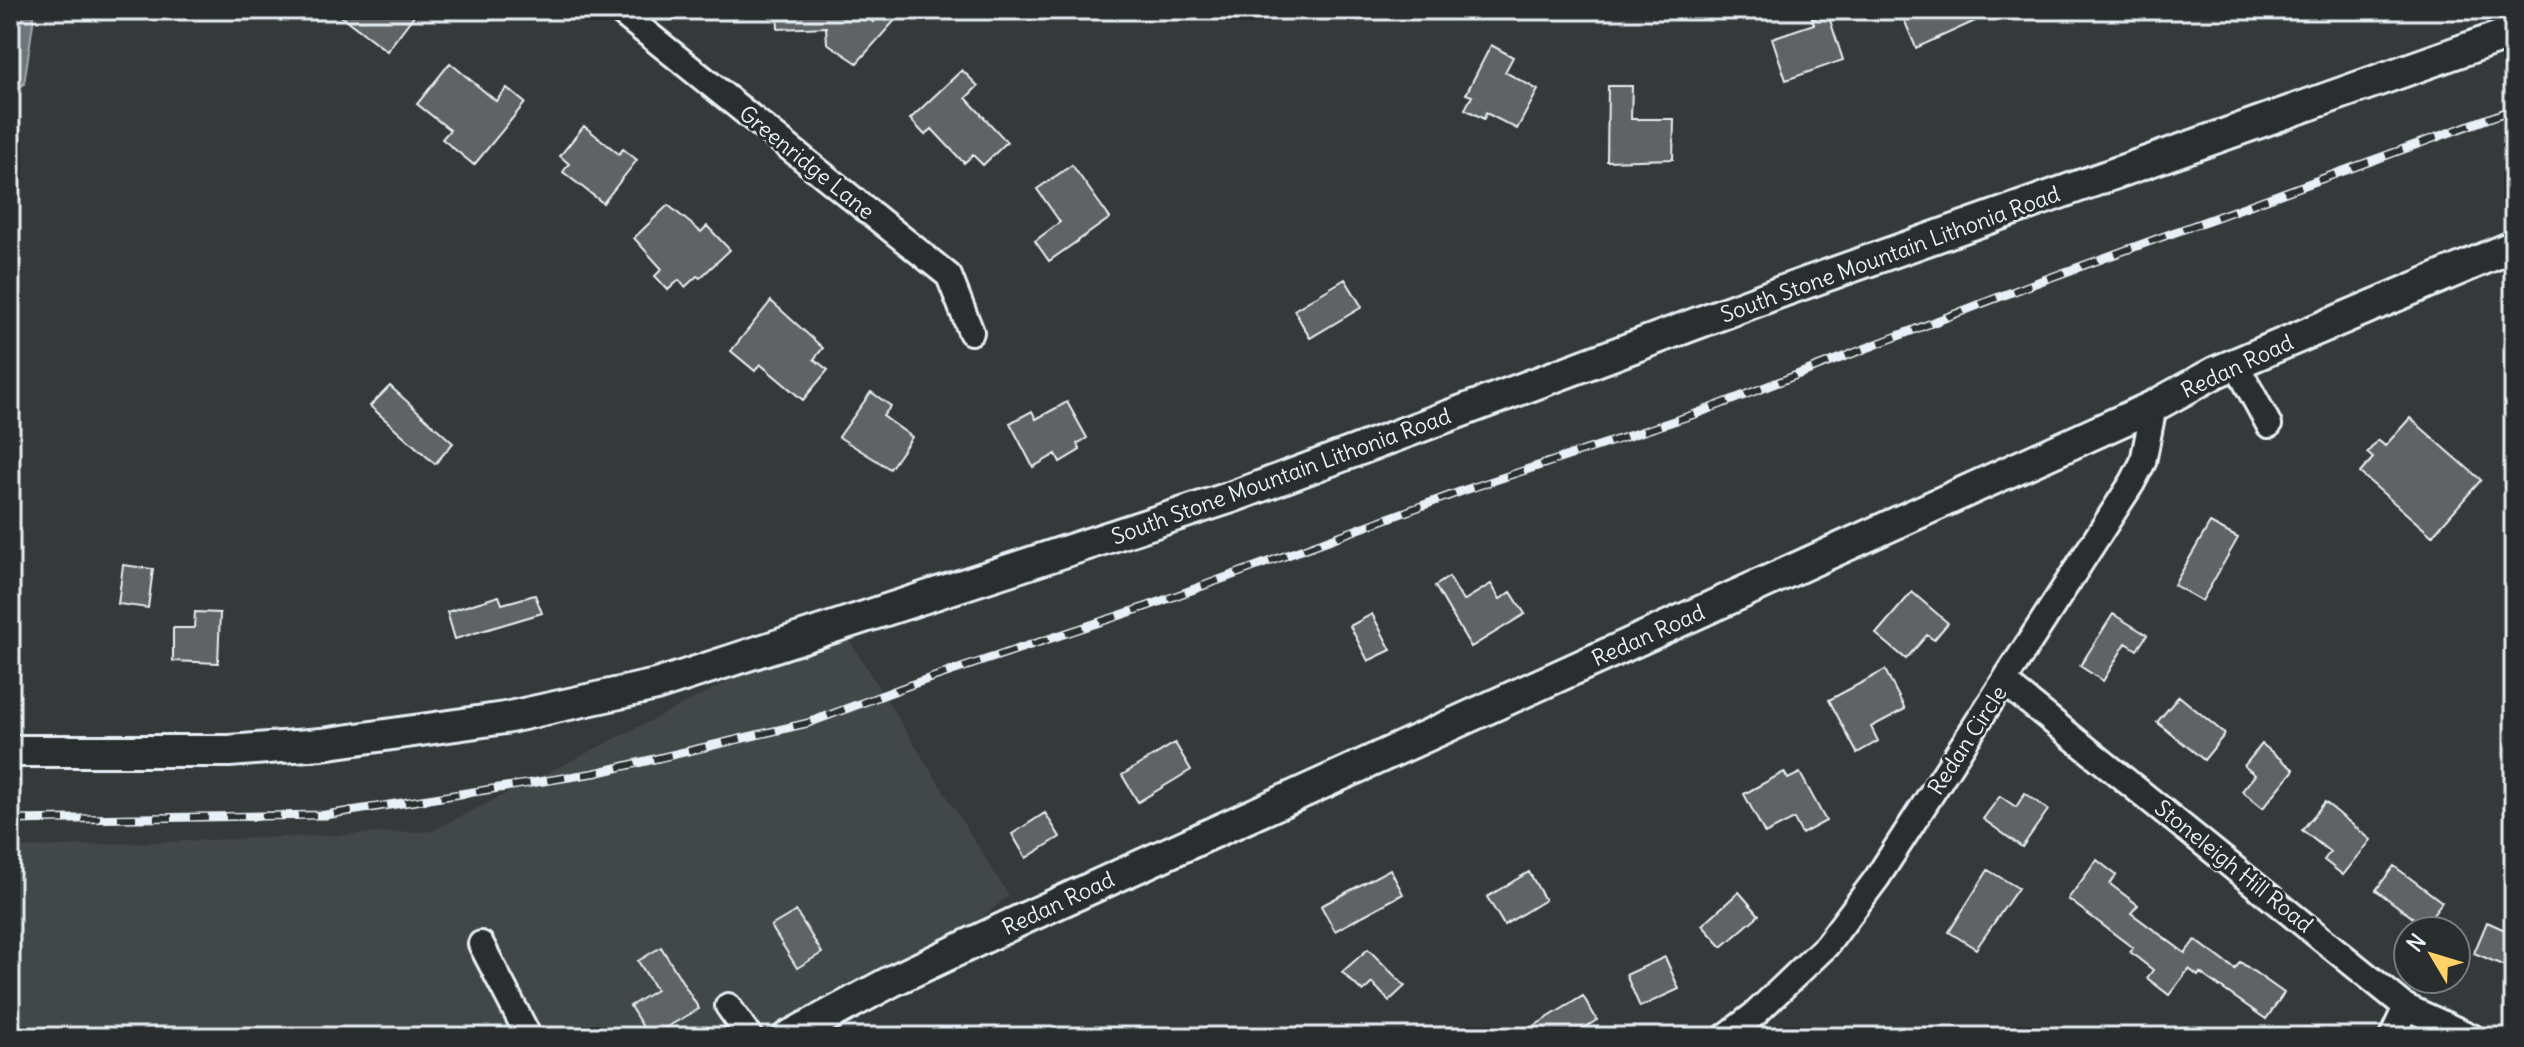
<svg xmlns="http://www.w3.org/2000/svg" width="2524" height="1047" viewBox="0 0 2524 1047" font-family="Delius,sans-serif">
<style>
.built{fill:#424647}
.water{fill:#707579;stroke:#a0a7ac;stroke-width:2}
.building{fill:#5f6365;stroke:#e8f1f8;stroke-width:2}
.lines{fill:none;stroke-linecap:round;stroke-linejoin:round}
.minor-casing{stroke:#e8f1f8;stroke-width:30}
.major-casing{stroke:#e8f1f8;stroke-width:36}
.minor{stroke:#2a2d2e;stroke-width:24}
.major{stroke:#2a2d2e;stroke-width:30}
.rail-casing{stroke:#e8f1f8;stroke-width:9}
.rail{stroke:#2a2d2e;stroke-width:6;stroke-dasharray:18;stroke-linecap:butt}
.labels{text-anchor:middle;stroke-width:6;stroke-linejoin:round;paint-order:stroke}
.street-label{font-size:22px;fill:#e8f1f8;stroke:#2a2d2e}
</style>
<rect width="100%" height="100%" fill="#35393a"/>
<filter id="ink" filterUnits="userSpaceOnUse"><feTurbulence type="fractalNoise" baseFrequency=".0125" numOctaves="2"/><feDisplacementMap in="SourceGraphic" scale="16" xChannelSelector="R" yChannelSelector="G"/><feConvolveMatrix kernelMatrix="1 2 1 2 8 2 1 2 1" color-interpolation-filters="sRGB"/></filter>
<g filter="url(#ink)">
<path class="built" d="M 840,625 L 1009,896 L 833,1037 L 10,1037 L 10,848 L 432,831 Z"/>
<path class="water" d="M 10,10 L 35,10 L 24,84 L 11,97 Z"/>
<path class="building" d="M 333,10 L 418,10 L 387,51 Z
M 777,10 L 859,10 L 873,22 L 884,10 L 904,10 L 857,63 L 827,43 L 826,27 L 778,29 Z
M 1900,10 L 1997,10 L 1997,11 L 1916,48 Z
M 1828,14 L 1843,60 L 1786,80 L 1772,38 L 1814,24 L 1812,19 Z
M 1491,45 L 1513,57 L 1505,72 L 1538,90 L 1517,129 L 1486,113 L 1484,119 L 1465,109 L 1472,96 L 1466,94 Z
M 450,63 L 496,101 L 507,88 L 525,103 L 474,165 L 442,139 L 450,130 L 417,104 Z
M 962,70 L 978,86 L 966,98 L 1007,142 L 983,165 L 973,155 L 964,163 L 932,129 L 925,135 L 910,119 Z
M 1608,86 L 1632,86 L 1631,119 L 1674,119 L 1673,159 L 1607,161 Z
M 584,126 L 619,154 L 623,149 L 637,160 L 603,203 L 563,172 L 569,164 L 560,156 Z
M 1072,165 L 1110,218 L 1049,261 L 1035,241 L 1060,222 L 1037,189 Z
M 668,205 L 701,232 L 707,226 L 730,250 L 700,278 L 697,276 L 685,287 L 679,280 L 668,290 L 655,276 L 662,269 L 634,238 Z
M 1345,279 L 1362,307 L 1310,338 L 1294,310 Z
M 771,301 L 823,348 L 814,359 L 828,370 L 803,400 L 760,364 L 755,371 L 731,351 Z
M 390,386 L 453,443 L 435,464 L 370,406 Z
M 871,392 L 891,406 L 883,416 L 912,437 L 890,469 L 839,437 Z
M 1067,402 L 1087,438 L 1077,444 L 1080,450 L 1060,462 L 1056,454 L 1033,467 L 1010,423 L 1032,411 L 1036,419 Z
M 2410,418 L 2481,480 L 2432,536 L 2360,473 L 2373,458 L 2367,453 L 2378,440 L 2385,446 Z
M 2210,523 L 2238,538 L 2202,601 L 2174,585 Z
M 123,565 L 153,569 L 148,608 L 118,604 Z
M 1449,577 L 1463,601 L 1491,584 L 1500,599 L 1511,592 L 1525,614 L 1471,647 L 1435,586 Z
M 1912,592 L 1948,623 L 1934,640 L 1927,635 L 1906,659 L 1876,634 Z
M 535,595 L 542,613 L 455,639 L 447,612 L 499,596 L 502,604 Z
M 195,612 L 220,613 L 218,663 L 173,661 L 173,628 L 194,628 Z
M 1372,614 L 1391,650 L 1368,661 L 1350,626 Z
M 2113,614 L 2147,635 L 2137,650 L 2126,643 L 2103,681 L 2080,666 Z
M 1885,670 L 1905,709 L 1871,727 L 1878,741 L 1857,753 L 1829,700 Z
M 2179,696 L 2225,734 L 2204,760 L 2157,722 Z
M 1175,743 L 1191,770 L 1138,802 L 1122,775 Z
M 2262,744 L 2294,770 L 2263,808 L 2242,791 L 2255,775 L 2244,766 Z
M 1784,772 L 1788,779 L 1800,773 L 1826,821 L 1802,834 L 1794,819 L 1765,834 L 1744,794 Z
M 2025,793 L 2048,810 L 2022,847 L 1983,819 L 2000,796 L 2016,807 Z
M 2325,802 L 2371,840 L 2343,875 L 2324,860 L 2330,852 L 2302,830 Z
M 1045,813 L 1060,837 L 1026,858 L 1012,834 Z
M 2097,860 L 2116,875 L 2110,884 L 2138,905 L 2131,913 L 2185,953 L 2195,940 L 2235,969 L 2240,962 L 2284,993 L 2266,1019 L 2200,973 L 2198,976 L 2189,969 L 2169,995 L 2147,978 L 2153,970 L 2130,952 L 2133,948 L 2068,899 Z
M 2394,866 L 2442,902 L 2424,926 L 2376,890 Z
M 1390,869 L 1403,894 L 1335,931 L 1321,906 Z
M 1988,870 L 2018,888 L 1976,949 L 1949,932 Z
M 1529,872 L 1545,900 L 1504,925 L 1487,897 Z
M 1739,892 L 1759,915 L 1722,947 L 1702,925 Z
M 796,911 L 822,953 L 797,968 L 771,926 Z
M 2487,922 L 2514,934 L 2514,970 L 2474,953 Z
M 661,947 L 699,1009 L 649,1037 L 630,1006 L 656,990 L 638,961 Z
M 1368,949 L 1405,986 L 1389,1001 L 1372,983 L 1363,992 L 1342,972 Z
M 1665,957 L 1679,989 L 1640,1007 L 1626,975 Z
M 1583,996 L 1597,1020 L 1569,1037 L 1540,1037 L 1534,1026 Z"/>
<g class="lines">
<g class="minor-casing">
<path id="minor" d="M 618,10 L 949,276 L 971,332
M 2236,364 L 2269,425
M 2004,682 L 2406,1007 L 2472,1037
M 481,944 L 529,1037
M 728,1006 L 750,1037
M 1725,1037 L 1755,1014 L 1826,946 L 1877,878 L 2132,483 L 2143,462 L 2154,406
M 2392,1037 L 2406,1007"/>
</g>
<g class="major-casing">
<path id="major" d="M 10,751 L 229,751 L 322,744 L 505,718 L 656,685 L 1232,497 L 1783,291 L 2514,32
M 788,1037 L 892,981 L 1025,918 L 2154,406 L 2216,372 L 2514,246"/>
</g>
<use href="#minor" class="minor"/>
<use href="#major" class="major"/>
<g class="rail-casing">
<path id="rail" d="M 10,820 L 325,815 L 595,773 L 808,723 L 910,685 L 1148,606 L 1465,490 L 1698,413 L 2038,282 L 2514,109"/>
</g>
<use href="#rail" class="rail"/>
</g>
</g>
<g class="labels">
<g class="street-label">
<text transform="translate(807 162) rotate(39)" y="8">Greenridge Lane</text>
<text transform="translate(1890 254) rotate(-20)" y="8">South Stone Mountain Lithonia Road</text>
<text transform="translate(2237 366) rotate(-25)" y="8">Redan Road</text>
<text transform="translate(1281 476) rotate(-20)" y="8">South Stone Mountain Lithonia Road</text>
<text transform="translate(1648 635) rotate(-24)" y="8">Redan Road</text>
<text transform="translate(1967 740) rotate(-57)" y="8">Redan Circle</text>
<text transform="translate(2234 866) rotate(39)" y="8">Stoneleigh Hill Road</text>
<text transform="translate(1058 903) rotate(-25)" y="8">Redan Road</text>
</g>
</g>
<rect width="2524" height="1047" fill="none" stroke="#2a2d2e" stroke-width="40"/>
<rect x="20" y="20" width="2484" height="1007" fill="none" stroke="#e8f1f8" stroke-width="3" filter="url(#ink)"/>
<g transform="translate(2432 955) rotate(308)"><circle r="38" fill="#2a2d2e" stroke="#767b7f" stroke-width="2"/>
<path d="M0-6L14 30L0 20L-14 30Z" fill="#ffd166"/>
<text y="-12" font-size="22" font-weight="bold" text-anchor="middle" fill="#e8f1f8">N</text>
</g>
</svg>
